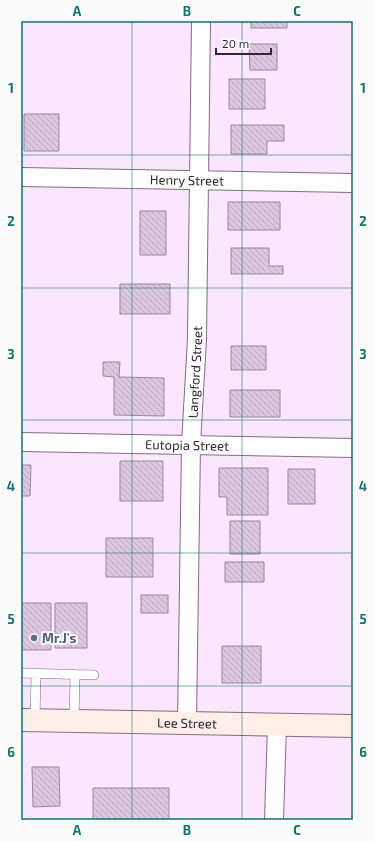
<svg xmlns="http://www.w3.org/2000/svg" width="374" height="841" viewBox="0 0 374 841" font-family="'Exo 2',sans-serif">
<style>
.building{fill:url(#building-back-hatch);stroke:#9b869e}
.lines{fill:none;stroke-linecap:round;stroke-linejoin:round}
.service-casing{stroke:#806c83;stroke-width:10}
.minor-casing{stroke:#806c83;stroke-width:20}
.secondary-casing{stroke:#806c83;stroke-width:24}
.service{stroke:#fff;stroke-width:9}
.minor{stroke:#fff;stroke-width:18}
.secondary{stroke:#fdeee8;stroke-width:22}
.grid{fill:none;stroke:#0f766e;stroke-width:1;stroke-opacity:0.55}
.service-dot{fill:#5c6f8a;stroke:#fcfcfc;stroke-width:1.5}
.labels{text-anchor:middle;stroke-width:4;stroke-linejoin:round;paint-order:stroke}
.street-label{font-size:13px;fill:#302731;stroke:#fcfcfc}
.service-label{font-size:13px;font-weight:bold;fill:#4e5e75;stroke:#fcfcfc;text-anchor:start}
.neatline{fill:none;stroke:#0f766e;stroke-width:1.5}
.grid-label{font-size:13px;text-anchor:middle;font-weight:bold;fill:#0f766e}
</style>
<defs>
<pattern id="building-back-hatch" width="6" height="6" patternUnits="userSpaceOnUse"><rect width="6" height="6" fill="#ddc6e1"/><path d="M-1 5l2 2M0 0l6 6M5-1l2 2" fill="none" stroke="#beaac2"/></pattern>
</defs>
<rect width="100%" height="100%" fill="#fae7fd"/>
<path class="building" d="M 251,21 L 287,21 L 287,28 L 251,28 Z
M 249,44 L 277,44 L 277,70 L 250,70 Z
M 229,79 L 265,79 L 265,109 L 229,109 Z
M 24,114 L 59,114 L 59,151 L 24,151 Z
M 231,125 L 284,125 L 284,141 L 267,141 L 267,154 L 231,154 Z
M 228,202 L 280,202 L 280,230 L 228,230 Z
M 140,211 L 166,211 L 166,255 L 140,255 Z
M 231,248 L 269,248 L 269,266 L 283,266 L 283,274 L 231,274 Z
M 120,284 L 170,284 L 170,314 L 120,314 Z
M 231,346 L 266,346 L 266,370 L 231,370 Z
M 103,362 L 120,362 L 119,377 L 164,378 L 164,416 L 114,415 L 114,377 L 103,376 Z
M 230,390 L 280,390 L 280,417 L 230,417 Z
M 120,461 L 163,461 L 163,501 L 120,501 Z
M 21,465 L 31,465 L 30,496 L 21,496 Z
M 219,468 L 268,468 L 268,515 L 227,515 L 227,497 L 219,497 Z
M 288,469 L 315,469 L 315,504 L 288,504 Z
M 230,521 L 260,521 L 260,554 L 230,554 Z
M 106,538 L 153,538 L 153,577 L 106,577 Z
M 225,562 L 264,562 L 264,582 L 225,582 Z
M 141,595 L 168,595 L 168,613 L 141,613 Z
M 21,603 L 51,603 L 51,650 L 21,650 Z
M 55,603 L 87,603 L 87,648 L 55,648 Z
M 222,646 L 261,646 L 261,683 L 222,683 Z
M 32,767 L 59,767 L 60,806 L 33,807 Z
M 93,788 L 169,788 L 169,820 L 93,820 Z"/>
<g class="lines">
<g class="service-casing">
<path id="service" d="M 21,673 L 94,675
M 35,720 L 36,674
M 74,721 L 75,674"/>
</g>
<g class="minor-casing">
<g id="minor">
<path id="s1" d="M 21,177 L 353,183"/>
<path id="s2" d="M 21,442 L 353,448"/>
<path id="s3" d="M 187,723 L 191,444 L 197,339 L 201,21"/>
<path d="M 274,820 L 277,725"/>
</g>
</g>
<g class="secondary-casing">
<g id="secondary">
<path id="s4" d="M 21,720 L 353,726"/>
</g>
</g>
<use href="#service" class="service"/>
<use href="#minor" class="minor"/>
<use href="#secondary" class="secondary"/>
</g>
<path class="grid" d="M 132,21 L 132,820M 242,21 L 242,820M 21,155 L 353,155M 21,288 L 353,288M 21,420 L 353,420M 21,553 L 353,553M 21,686 L 353,686"/>
<circle class="service-dot" cx="34" cy="638" r="4"/>
<g class="labels">
<g class="street-label">
<text dy="5" stroke="none"><textPath href="#s1" startOffset="166">Henry Street</textPath></text>
<text dy="5" stroke="none"><textPath href="#s3" startOffset="351">Langford Street</textPath></text>
<text dy="5" stroke="none"><textPath href="#s2" startOffset="166">Eutopia Street</textPath></text>
<text dy="5" stroke="none"><textPath href="#s4" startOffset="166">Lee Street</textPath></text>
</g>
<g class="service-label">
<text x="42" y="643">Mr.J's</text>
</g>
</g>
<rect width="374" height="841" fill="none" stroke="#fcfcfc" stroke-width="44"/>
<path d="M216 48v6h55v-6" fill="none" stroke="#302731" stroke-width="2"/>
<text x="222" y="48" font-size="12" fill="#302731" stroke="#fcfcfc" stroke-width="3" paint-order="stroke">20 m</text>
<rect x="22" y="22" width="330" height="797" class="neatline"/>
<g class="grid-label">
<text x="77" y="16">A</text>
<text x="187" y="16">B</text>
<text x="297" y="16">C</text>
<text x="11" y="93">1</text>
<text x="363" y="93">1</text>
<text x="11" y="226">2</text>
<text x="363" y="226">2</text>
<text x="11" y="359">3</text>
<text x="363" y="359">3</text>
<text x="11" y="491">4</text>
<text x="363" y="491">4</text>
<text x="11" y="624">5</text>
<text x="363" y="624">5</text>
<text x="11" y="757">6</text>
<text x="363" y="757">6</text>
<text x="77" y="835">A</text>
<text x="187" y="835">B</text>
<text x="297" y="835">C</text>
</g>
</svg>
